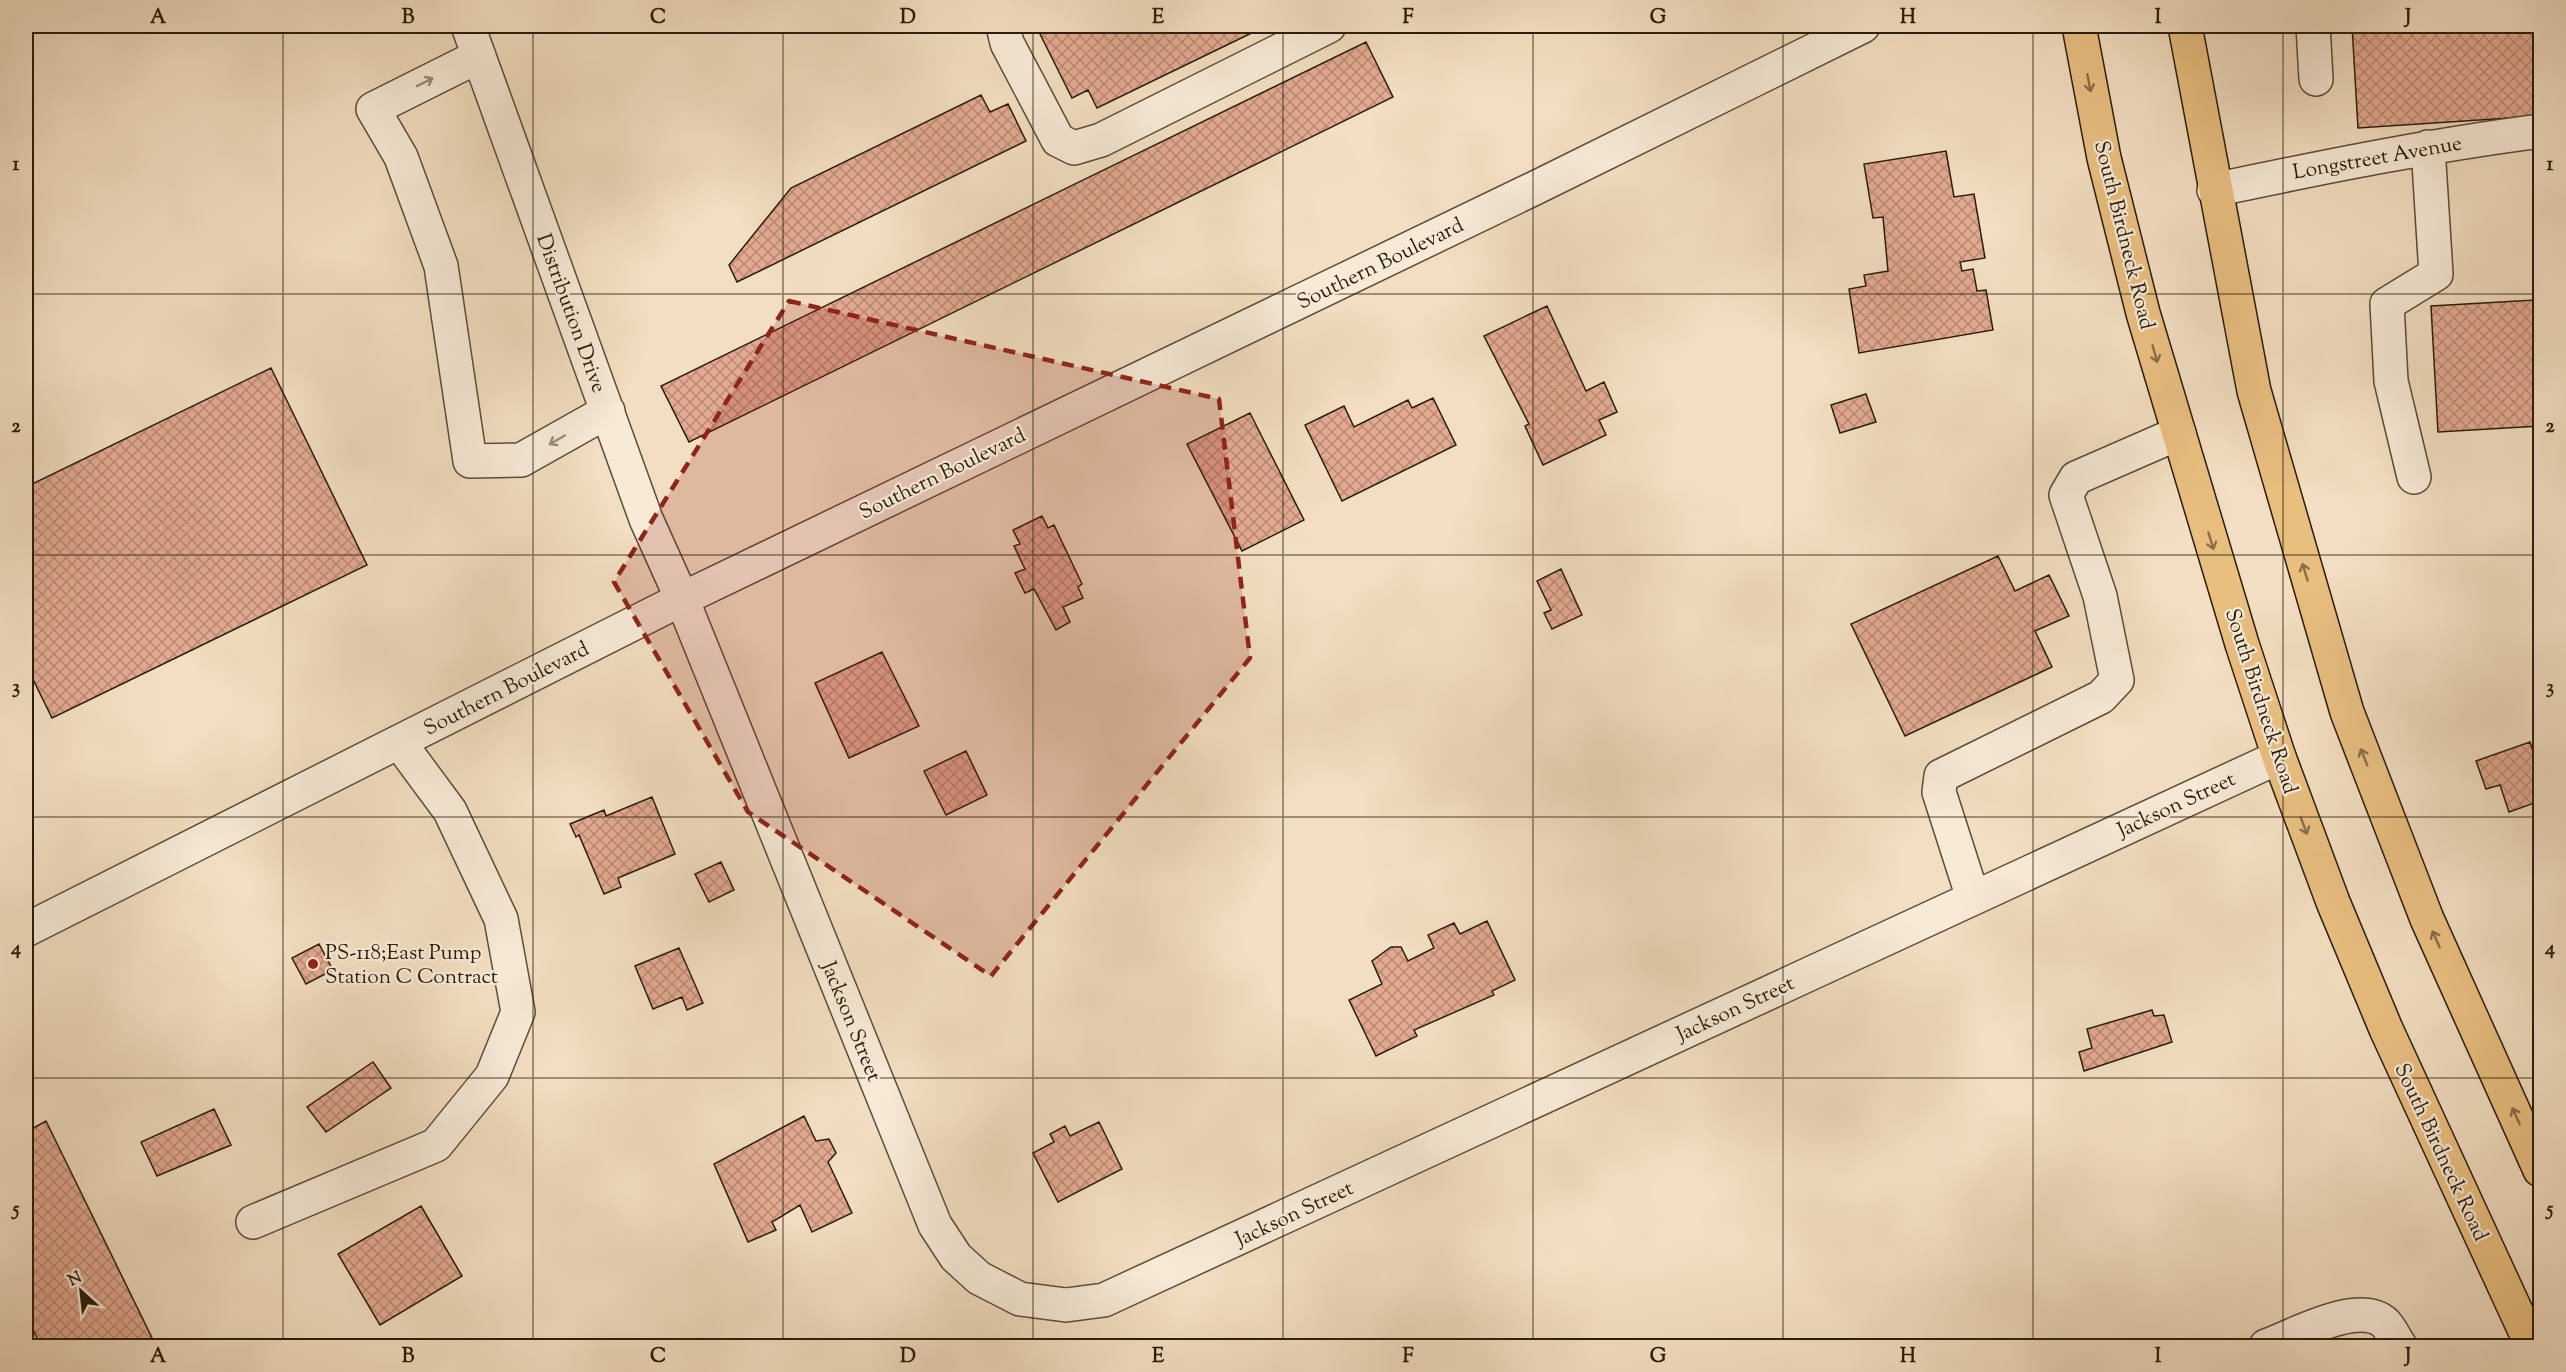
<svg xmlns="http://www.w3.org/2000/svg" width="2566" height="1372" viewBox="0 0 2566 1372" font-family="'Sorts Mill Goudy',serif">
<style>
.building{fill:url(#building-cross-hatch);stroke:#291c0b;stroke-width:1.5}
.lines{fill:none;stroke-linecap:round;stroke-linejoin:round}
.minor-casing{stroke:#5b4c38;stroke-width:36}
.major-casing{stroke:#291c0b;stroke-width:36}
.minor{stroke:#f7ead7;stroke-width:33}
.major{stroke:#e9bf80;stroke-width:33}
.oneway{stroke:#9a8d7b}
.oneway2{stroke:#896e46}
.marked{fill:#8f2418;fill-opacity:0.2;stroke:#8f2418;stroke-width:4.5;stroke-dasharray:12 8;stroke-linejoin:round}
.grid{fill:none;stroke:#291c0b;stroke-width:1.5;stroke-opacity:0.55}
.poi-dot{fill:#8f2418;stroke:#f7ead7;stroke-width:2}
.labels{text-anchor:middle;stroke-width:4.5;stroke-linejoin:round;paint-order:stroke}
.street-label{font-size:21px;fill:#291c0b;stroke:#f7ead7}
.poi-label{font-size:21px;fill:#291c0b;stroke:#f7ead7;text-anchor:start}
.neatline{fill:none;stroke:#291c0b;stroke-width:2}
.grid-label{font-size:20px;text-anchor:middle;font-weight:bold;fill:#291c0b}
</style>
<defs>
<pattern id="building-cross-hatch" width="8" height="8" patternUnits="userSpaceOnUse" patternTransform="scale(1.5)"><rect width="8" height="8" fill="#e3aa91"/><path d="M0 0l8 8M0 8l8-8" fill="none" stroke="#b88a75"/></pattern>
</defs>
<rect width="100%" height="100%" fill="#f2dec1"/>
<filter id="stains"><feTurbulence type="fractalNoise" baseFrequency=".00333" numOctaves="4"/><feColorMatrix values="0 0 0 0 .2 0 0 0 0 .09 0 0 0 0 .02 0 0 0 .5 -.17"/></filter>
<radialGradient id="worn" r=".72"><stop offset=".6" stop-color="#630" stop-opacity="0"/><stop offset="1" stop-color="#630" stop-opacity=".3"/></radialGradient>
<path class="building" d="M 1036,26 L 1266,26 L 1097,108 L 1088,90 L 1072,98 Z
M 2352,26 L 2540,26 L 2540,116 L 2358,128 Z
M 1366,42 L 1393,97 L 689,442 L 661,386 Z
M 981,95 L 990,112 L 1008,104 L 1026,141 L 737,282 L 729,265 L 791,188 Z
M 1946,151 L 1954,197 L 1974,194 L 1985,258 L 1960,262 L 1962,271 L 1973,269 L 1977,291 L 1986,290 L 1993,330 L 1859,353 L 1849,289 L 1866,286 L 1864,275 L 1888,271 L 1883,217 L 1873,218 L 1864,164 Z
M 2535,300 L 2540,426 L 2438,432 L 2431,306 Z
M 1547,306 L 1586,391 L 1604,382 L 1617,412 L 1599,420 L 1606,435 L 1543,465 L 1525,426 L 1529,424 L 1484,336 Z
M 271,368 L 367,565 L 52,718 L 26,665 L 26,487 Z
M 1866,394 L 1876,422 L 1840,433 L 1831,405 Z
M 1433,398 L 1456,445 L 1342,501 L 1305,425 L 1344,406 L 1354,427 L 1408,400 L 1412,408 Z
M 1250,413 L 1304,520 L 1242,551 L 1187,444 Z
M 1042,516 L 1048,528 L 1054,525 L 1082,584 L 1078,587 L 1083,598 L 1063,607 L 1070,622 L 1056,630 L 1034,589 L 1025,593 L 1015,573 L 1025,569 L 1014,546 L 1020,544 L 1013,530 Z
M 1998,556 L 2015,591 L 2049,575 L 2069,616 L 2035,631 L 2052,667 L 1905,736 L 1851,624 Z
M 1561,569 L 1582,615 L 1552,629 L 1544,613 L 1551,610 L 1537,581 Z
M 882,652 L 919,726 L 849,758 L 815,683 Z
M 2530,742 L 2540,773 L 2540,801 L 2509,812 L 2500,785 L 2486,789 L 2476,761 Z
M 966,751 L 987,795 L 946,815 L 924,771 Z
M 652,797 L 675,854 L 618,878 L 621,887 L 604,894 L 579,835 L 576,837 L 570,824 L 604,810 L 606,816 Z
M 721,862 L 734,890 L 709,902 L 695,874 Z
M 1487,921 L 1515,980 L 1492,991 L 1494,995 L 1414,1030 L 1417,1036 L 1376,1056 L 1349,1000 L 1382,984 L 1372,961 L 1391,947 L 1401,947 L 1408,961 L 1434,948 L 1428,935 L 1454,923 L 1460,934 Z
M 319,944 L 333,970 L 306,984 L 292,958 Z
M 679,948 L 703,1003 L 687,1010 L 682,997 L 653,1009 L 635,966 Z
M 2152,1010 L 2154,1016 L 2164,1015 L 2172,1042 L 2084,1071 L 2079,1052 L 2092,1048 L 2087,1029 Z
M 373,1062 L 391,1088 L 326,1132 L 307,1107 Z
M 214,1109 L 231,1145 L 157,1176 L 141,1142 Z
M 804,1116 L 816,1141 L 829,1139 L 836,1153 L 828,1162 L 852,1213 L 812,1232 L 800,1205 L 772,1222 L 776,1230 L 748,1242 L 714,1164 Z
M 46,1121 L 156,1346 L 41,1346 L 34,1332 L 27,1334 L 26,1330 L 26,1132 Z
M 1099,1122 L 1122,1169 L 1058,1202 L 1033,1153 L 1054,1142 L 1050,1134 L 1065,1126 L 1070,1136 Z
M 421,1206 L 462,1276 L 380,1325 L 338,1254 Z"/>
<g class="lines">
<g class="minor-casing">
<path id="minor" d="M 468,26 L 646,519 L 682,599 L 935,1225 L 956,1257 L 979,1278 L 1020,1299 L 1066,1305 L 1104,1300 L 2279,757
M 1003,26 L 1007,43 L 1058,140 L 1074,148 L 1101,140 L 1329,26
M 2313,26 L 2316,79
M 479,56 L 373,109 L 401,157 L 441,266 L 470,461 L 521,460 L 608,411
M 2214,190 C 2323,167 2431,145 2540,131
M 2414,477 L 2391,381 L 2387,304 L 2436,274 L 2428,147
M 1973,898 L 1939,792 L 1941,776 L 2101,697 L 2117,680 L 2100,596 L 2066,495 L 2076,478 L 2179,433
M 26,930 L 682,599 L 1535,188 L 1863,26
M 253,1222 L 436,1145 L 492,1076 L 518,1012 L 501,919 L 450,811 L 399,742
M 2266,1346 C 2294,1336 2359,1299 2385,1323 C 2391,1329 2395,1339 2400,1346"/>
</g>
<g class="major-casing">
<path id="major" d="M 2079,26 L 2104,158 L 2143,313 L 2242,644 L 2279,757 L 2333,902 L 2386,1029 L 2532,1346
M 2185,26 L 2254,391 L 2347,712 L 2427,919 L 2540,1170"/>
</g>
<use href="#minor" class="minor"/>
<use href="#major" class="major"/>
</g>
<defs><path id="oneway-shaft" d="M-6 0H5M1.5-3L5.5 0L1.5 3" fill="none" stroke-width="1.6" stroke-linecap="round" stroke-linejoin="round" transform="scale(1.5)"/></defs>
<g class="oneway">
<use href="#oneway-shaft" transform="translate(425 82) rotate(-27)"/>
<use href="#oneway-shaft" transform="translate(557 440) rotate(150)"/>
</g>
<g class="oneway2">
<use href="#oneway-shaft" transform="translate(2089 83) rotate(79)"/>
<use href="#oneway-shaft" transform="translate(2155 354) rotate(74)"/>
<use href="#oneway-shaft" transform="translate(2211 541) rotate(73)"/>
<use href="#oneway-shaft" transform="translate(2305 572) rotate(-107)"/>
<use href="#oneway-shaft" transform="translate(2364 757) rotate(-111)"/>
<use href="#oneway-shaft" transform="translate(2304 826) rotate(69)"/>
<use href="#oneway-shaft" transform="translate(2436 939) rotate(-114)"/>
<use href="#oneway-shaft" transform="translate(2516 1116) rotate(-114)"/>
</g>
<path class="marked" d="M 789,301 L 1219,399 L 1250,658 L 991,976 L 748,812 L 614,582 Z"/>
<path class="grid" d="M 283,26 L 283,1346M 533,26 L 533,1346M 783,26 L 783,1346M 1033,26 L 1033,1346M 1283,26 L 1283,1346M 1533,26 L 1533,1346M 1783,26 L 1783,1346M 2033,26 L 2033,1346M 2283,26 L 2283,1346M 26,294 L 2540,294M 26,555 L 2540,555M 26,817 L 2540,817M 26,1078 L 2540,1078"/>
<circle class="poi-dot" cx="313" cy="964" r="6"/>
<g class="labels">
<g class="street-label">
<text transform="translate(2377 157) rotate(-10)" y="7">Longstreet Avenue</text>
<text transform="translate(2125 235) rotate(76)" y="7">South Birdneck Road</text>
<text transform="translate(1380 263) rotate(-26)" y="7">Southern Boulevard</text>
<text transform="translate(572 313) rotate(70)" y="7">Distribution Drive</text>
<text transform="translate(942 473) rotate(-26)" y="7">Southern Boulevard</text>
<text transform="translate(506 688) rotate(-27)" y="7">Southern Boulevard</text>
<text transform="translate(2262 701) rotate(72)" y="7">South Birdneck Road</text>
<text transform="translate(2176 804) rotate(-25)" y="7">Jackson Street</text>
<text transform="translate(1735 1008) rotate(-25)" y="7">Jackson Street</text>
<text transform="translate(852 1021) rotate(68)" y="7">Jackson Street</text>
<text transform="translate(2442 1152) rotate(65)" y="7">South Birdneck Road</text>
<text transform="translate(1294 1213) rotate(-25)" y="7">Jackson Street</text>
</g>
<g class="poi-label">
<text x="325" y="959">PS-118;East Pump<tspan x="325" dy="24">Station C Contract</tspan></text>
</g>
</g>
<rect width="2566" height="1372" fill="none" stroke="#f2dec1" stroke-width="66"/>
<g transform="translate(81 1291) rotate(333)" stroke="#f7ead7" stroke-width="4.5" paint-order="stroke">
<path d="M0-4.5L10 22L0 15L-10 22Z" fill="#291c0b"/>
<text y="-9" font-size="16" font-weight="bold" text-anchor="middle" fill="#291c0b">N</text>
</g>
<rect x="33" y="33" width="2500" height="1306" class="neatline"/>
<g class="grid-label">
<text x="158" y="23">A</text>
<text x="408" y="23">B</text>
<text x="658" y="23">C</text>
<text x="908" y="23">D</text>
<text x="1158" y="23">E</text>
<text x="1408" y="23">F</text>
<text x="1658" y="23">G</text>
<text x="1908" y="23">H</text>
<text x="2158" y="23">I</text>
<text x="2408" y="23">J</text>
<text x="16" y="170">1</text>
<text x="2550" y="170">1</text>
<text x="16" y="432">2</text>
<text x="2550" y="432">2</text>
<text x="16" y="693">3</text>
<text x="2550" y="693">3</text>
<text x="16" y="954">4</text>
<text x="2550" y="954">4</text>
<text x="16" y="1215">5</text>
<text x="2550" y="1215">5</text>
<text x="158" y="1362">A</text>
<text x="408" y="1362">B</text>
<text x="658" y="1362">C</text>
<text x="908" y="1362">D</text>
<text x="1158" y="1362">E</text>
<text x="1408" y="1362">F</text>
<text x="1658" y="1362">G</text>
<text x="1908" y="1362">H</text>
<text x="2158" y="1362">I</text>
<text x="2408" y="1362">J</text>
</g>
<rect width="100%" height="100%" filter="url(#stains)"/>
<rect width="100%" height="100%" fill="url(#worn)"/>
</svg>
